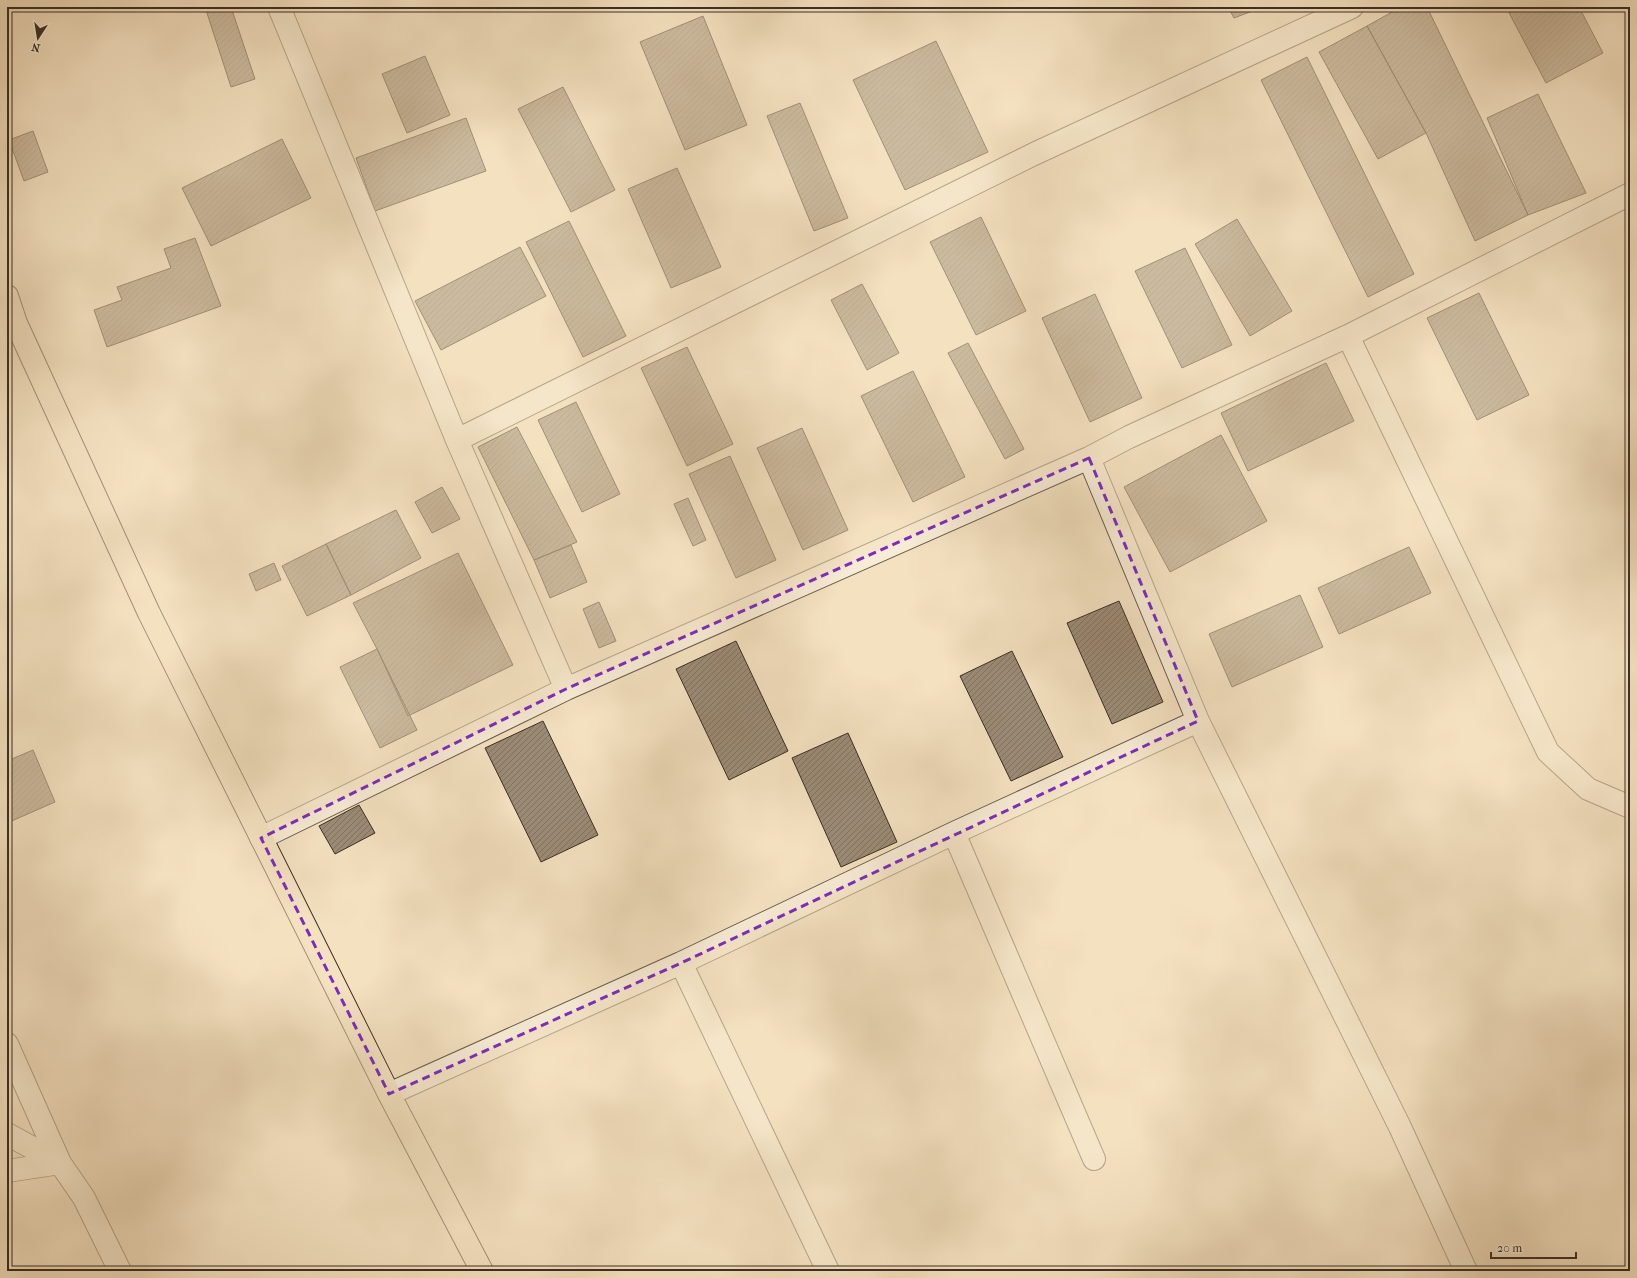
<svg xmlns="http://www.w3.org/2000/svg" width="1637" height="1278" viewBox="0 0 1637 1278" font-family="'IM FELL French Canon',serif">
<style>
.building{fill:url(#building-hatch);stroke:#3b2e25}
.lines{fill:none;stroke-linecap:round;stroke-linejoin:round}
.minor-casing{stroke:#695b4c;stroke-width:24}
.major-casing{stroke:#3b2e25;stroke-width:24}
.minor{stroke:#f8ecd6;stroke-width:22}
.major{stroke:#f4e1c0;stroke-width:22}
.marked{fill:none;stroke:#7b2cbf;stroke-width:3;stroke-dasharray:8 5;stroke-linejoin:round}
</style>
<defs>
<pattern id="building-hatch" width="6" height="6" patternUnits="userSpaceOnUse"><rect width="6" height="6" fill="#9b8b76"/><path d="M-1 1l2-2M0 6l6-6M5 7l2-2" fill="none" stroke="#807261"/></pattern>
</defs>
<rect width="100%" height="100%" fill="#f4e1c0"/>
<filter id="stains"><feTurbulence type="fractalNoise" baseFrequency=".005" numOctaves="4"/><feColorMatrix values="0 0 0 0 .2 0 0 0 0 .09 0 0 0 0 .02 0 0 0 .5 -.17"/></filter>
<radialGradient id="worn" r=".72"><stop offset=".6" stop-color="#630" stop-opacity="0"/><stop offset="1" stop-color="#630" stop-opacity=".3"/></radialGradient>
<path class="building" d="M 205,7 L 231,7 L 255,79 L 231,87 Z
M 1228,7 L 1263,7 L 1234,18 Z
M 1401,7 L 1427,7 L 1528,215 L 1475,241 L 1426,133 L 1367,26 Z
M 1506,7 L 1579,7 L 1603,53 L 1546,83 Z
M 703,16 L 747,125 L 685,150 L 640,42 Z
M 1367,26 L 1426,133 L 1378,159 L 1319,52 Z
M 936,41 L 988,152 L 905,190 L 853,80 Z
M 425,56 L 450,115 L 407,133 L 382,74 Z
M 1307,57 L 1414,274 L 1368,297 L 1261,80 Z
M 563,87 L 615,190 L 571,212 L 518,109 Z
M 1538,94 L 1586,193 L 1528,215 L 1487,118 Z
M 800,103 L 848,218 L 814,231 L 767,116 Z
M 466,118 L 486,171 L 375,211 L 356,158 Z
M 33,131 L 48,172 L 24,181 L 9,140 Z
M 282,139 L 311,198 L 211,246 L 182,188 Z
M 677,168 L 721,267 L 671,288 L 628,189 Z
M 981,217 L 1026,311 L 976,335 L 930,242 Z
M 1237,219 L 1292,311 L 1250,336 L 1195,244 Z
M 569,221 L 626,336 L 583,357 L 526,242 Z
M 195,238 L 221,306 L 107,347 L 94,310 L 122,300 L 117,287 L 171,268 L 164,249 Z
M 520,247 L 546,296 L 441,350 L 415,301 Z
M 1185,248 L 1232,345 L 1182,368 L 1135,271 Z
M 862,284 L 899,353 L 867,370 L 831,300 Z
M 1479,293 L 1529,395 L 1477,420 L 1427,318 Z
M 1095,294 L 1142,398 L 1090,422 L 1042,318 Z
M 968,343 L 1024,449 L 1005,459 L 948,353 Z
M 687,347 L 733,444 L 687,466 L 641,368 Z
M 1326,363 L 1354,421 L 1248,471 L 1221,413 Z
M 913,371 L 965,477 L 913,502 L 861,396 Z
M 576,402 L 620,494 L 582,512 L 538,420 Z
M 517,427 L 577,542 L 534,560 L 478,447 Z
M 802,428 L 848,530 L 803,550 L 757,448 Z
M 1221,435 L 1267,521 L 1170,572 L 1124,487 Z
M 730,456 L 776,560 L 736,578 L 689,474 Z
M 442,487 L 460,519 L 432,533 L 415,502 Z
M 688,498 L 706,540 L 693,546 L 674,504 Z
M 396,510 L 421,558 L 351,595 L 326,544 Z
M 326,544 L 351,595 L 307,616 L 282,566 Z
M 571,545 L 587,582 L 550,598 L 534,560 Z
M 1409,547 L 1431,593 L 1339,634 L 1318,588 Z
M 458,553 L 513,665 L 408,716 L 377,649 L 353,603 Z
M 274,563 L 281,580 L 256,591 L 249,574 Z
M 1300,595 L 1323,647 L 1232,687 L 1209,634 Z
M 1119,601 L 1163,702 L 1112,724 L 1067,623 Z
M 599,602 L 616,641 L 599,648 L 583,609 Z
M 736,641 L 788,751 L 729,780 L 676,669 Z
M 377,649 L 417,730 L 380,748 L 340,667 Z
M 1012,651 L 1063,757 L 1011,781 L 960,676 Z
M 543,721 L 598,835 L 541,862 L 485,748 Z
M 848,733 L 897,842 L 841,867 L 792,758 Z
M 33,750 L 55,802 L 7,823 L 7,761 Z
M 359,805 L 375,833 L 335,854 L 319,826 Z"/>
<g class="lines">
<g class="minor-casing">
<path id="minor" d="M 279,7 L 457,440 L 566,689
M 1348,336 L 1548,752 L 1588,789 L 1630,807
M 457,440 L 1034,154 L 1352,7
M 1089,458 L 1198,721 L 1400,1127 L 1466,1271
M 954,833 L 1094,1159
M 261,838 L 566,689 L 1089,458 L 1129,437 L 1348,336 L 1630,194
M 681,963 L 828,1271
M 7,1044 L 60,1163 L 7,1171
M 389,1094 L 681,963 L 954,833 L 1198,721
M 7,1134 L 60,1163 L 84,1198 L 120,1271"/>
</g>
<g class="major-casing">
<path id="major" d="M 7,296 L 16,323 L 149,613 L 389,1094 L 482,1271"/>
</g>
<use href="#minor" class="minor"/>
<use href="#major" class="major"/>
</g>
<path d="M0 0H1637V1278H0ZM 1089,458 L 1198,721 L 681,963 L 389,1094 L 261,838 L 566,689 Z" fill="#f4e1c0" fill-opacity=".55" fill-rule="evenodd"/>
<path class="marked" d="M 1089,458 L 1198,721 L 681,963 L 389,1094 L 261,838 L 566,689 Z"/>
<rect width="1637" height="1278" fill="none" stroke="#f4e1c0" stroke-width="24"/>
<rect x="8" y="8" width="1621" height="1262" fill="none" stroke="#3b2e25" stroke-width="2"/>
<rect x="12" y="12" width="1613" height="1254" fill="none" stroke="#3b2e25"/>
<g transform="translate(38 38) rotate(192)" stroke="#f8ecd6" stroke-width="3" paint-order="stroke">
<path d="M0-3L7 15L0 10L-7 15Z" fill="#3b2e25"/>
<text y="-6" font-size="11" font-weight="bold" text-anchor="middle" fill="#3b2e25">N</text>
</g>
<path d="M1491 1252v6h85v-6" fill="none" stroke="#3b2e25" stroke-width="2"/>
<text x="1497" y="1252" font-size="12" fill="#3b2e25" stroke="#f8ecd6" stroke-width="3" paint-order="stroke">20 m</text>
<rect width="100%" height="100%" filter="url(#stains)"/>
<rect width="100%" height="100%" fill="url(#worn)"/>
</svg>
